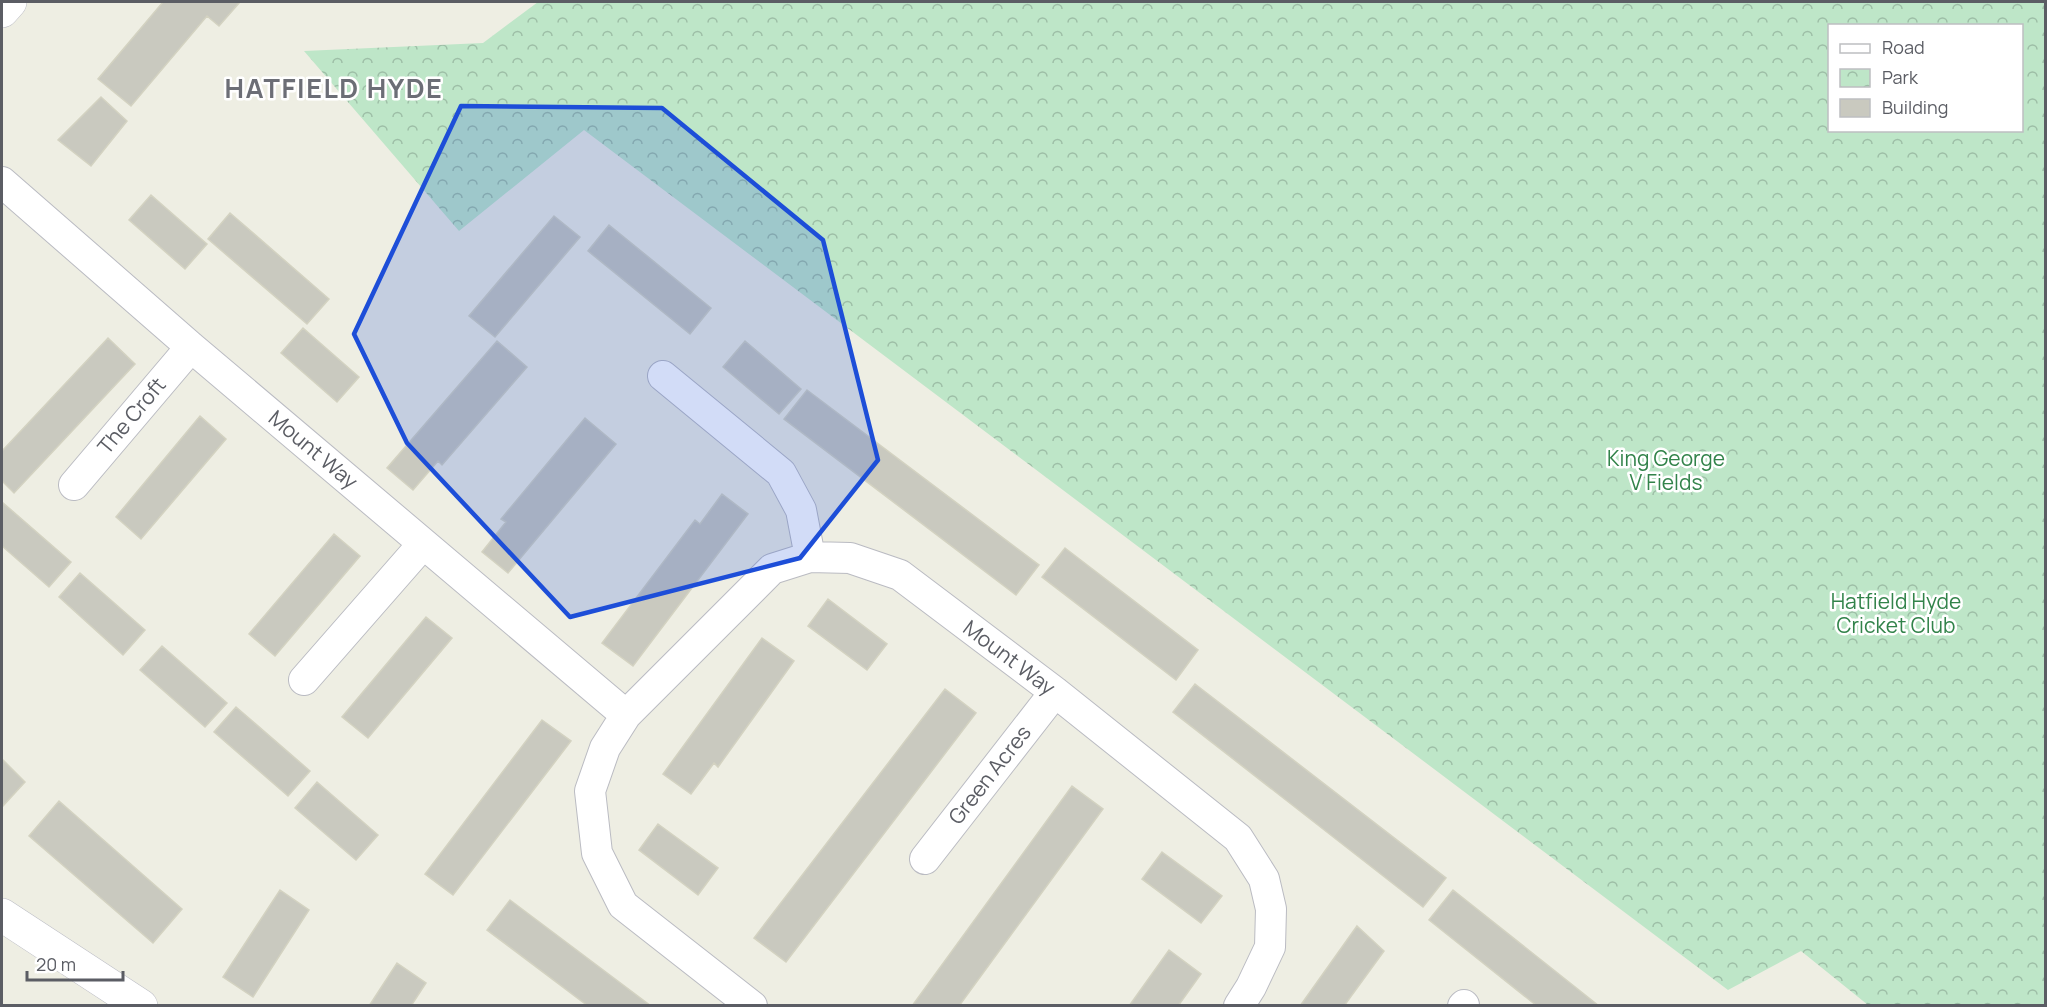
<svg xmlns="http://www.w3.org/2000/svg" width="2047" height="1007" viewBox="0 0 2047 1007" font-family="Manrope,sans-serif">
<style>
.park{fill:url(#park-crowns);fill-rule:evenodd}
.building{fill:#c9c9bf;stroke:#d3d2c1;stroke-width:1.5}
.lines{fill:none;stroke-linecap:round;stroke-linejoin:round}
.street-casing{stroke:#babbc2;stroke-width:32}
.secondary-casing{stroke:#bdbec6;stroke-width:34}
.street{stroke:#fff;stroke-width:30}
.secondary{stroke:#fff;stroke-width:33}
.marked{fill:#1d4ed8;fill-opacity:0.2;stroke:#1d4ed8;stroke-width:4.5;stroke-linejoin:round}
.labels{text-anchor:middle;stroke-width:5;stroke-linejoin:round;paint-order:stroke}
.street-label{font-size:21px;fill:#5b5d64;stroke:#fff}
.park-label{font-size:21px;fill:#32834a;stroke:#fff}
.district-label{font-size:27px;font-weight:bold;letter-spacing:1.5px;fill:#6c6e76;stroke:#fff}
</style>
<defs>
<pattern id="park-crowns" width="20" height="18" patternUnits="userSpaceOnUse" patternTransform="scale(1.5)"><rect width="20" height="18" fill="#bee6c8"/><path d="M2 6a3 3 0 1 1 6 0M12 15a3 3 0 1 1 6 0" fill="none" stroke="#9dbea6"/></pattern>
</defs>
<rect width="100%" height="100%" fill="#eeeee3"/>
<path class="park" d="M 538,2 L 2045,2 L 2045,1005 L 1868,1005 L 1801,951 L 1728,990 L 584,130 L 459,231 L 304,51 L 483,43 ZM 1830,26 L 2022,26 L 2022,130 L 1830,130 Z"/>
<path class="building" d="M 163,2 L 240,2 L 219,26 L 207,16 L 131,106 L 98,79 Z
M 101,97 L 127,121 L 91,166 L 58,140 Z
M 151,195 L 207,244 L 185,269 L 129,220 Z
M 230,213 L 329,299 L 307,324 L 208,239 Z
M 554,216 L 580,237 L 495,337 L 469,316 Z
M 609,225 L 711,308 L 690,334 L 588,251 Z
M 303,328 L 359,377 L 337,402 L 281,353 Z
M 108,338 L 135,364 L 14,493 L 2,481 L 2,451 Z
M 497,341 L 527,367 L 442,465 L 438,461 L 413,490 L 387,468 Z
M 745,341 L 801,389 L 779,414 L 723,367 Z
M 807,390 L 1039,565 L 1016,595 L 784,419 Z
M 200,416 L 226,439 L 141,539 L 116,517 Z
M 585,418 L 616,444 L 508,573 L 482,552 L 506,522 L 501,519 Z
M 722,494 L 748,514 L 633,666 L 602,643 L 695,520 L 700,524 Z
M 2,502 L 71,562 L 49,587 L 2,546 Z
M 334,534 L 360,556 L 275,656 L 249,634 Z
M 1065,548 L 1198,650 L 1176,680 L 1042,577 Z
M 80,573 L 145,630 L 123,655 L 59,597 Z
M 828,599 L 887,644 L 867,670 L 808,626 Z
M 426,617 L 452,638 L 368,738 L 342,717 Z
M 762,638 L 794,661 L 718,767 L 714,763 L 691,794 L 663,774 Z
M 162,646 L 227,703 L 205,727 L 140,670 Z
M 1195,684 L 1446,878 L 1423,907 L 1173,712 Z
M 945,689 L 976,713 L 786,962 L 754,938 Z
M 236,707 L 310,771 L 288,796 L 214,732 Z
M 542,720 L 571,741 L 453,895 L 425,874 Z
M 2,759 L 25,782 L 2,807 Z
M 317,782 L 378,835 L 356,860 L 295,808 Z
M 1072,786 L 1103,809 L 959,1006 L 912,1006 Z
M 59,801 L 182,909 L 153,943 L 29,836 Z
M 658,824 L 718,868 L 698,895 L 639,850 Z
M 1162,852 L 1222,896 L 1201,923 L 1142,879 Z
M 280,890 L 309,910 L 253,997 L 223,977 Z
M 1453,890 L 1599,1006 L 1537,1006 L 1429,920 Z
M 510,900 L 651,1006 L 588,1006 L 487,930 Z
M 1357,926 L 1384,951 L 1344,1006 L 1300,1006 Z
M 1169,950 L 1201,974 L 1178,1006 L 1129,1006 Z
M 397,963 L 426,983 L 411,1006 L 369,1006 Z"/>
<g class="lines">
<g class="street-casing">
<path id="street" d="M 2,182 L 191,347 L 626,715
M 663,376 L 781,473 L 801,510 L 810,557
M 74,485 L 191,347
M 304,680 L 423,544
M 925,859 L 1055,692
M 752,1006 L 623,905 L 597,853 L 590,791 L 605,748 L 626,715 L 772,569 L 810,557 L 850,558 L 900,575 L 1055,692 L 1238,838 L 1264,879 L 1271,909 L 1270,947 L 1251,987 L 1239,1006
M 1463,1006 L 1464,1005"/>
</g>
<g class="secondary-casing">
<path id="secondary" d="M 2,11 L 10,2
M 2,915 L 141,1006"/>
</g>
<use href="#street" class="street"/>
<use href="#secondary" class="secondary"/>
</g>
<path class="marked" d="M 461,106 L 662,108 L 823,240 L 878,460 L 800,558 L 570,617 L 407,443 L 354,334 Z"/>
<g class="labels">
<g class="street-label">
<text transform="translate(132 416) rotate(-50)" y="7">The Croft</text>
<text transform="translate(313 450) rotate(40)" y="7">Mount Way</text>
<text transform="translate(1009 658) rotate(37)" y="7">Mount Way</text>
<text transform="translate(990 775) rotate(-52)" y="7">Green Acres</text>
</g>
<g class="park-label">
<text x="1666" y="466">King George<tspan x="1666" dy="24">V Fields</tspan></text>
<text x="1896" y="609">Hatfield Hyde<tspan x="1896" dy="24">Cricket Club</tspan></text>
</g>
<g class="district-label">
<text x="334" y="98">HATFIELD HYDE</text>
</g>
</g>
<rect width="2047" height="1007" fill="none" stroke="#5b5d64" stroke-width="6"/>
<rect x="1828" y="24" width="195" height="108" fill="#ffffff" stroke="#bdbec1" stroke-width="1.5"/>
<rect x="1840" y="44" width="30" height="9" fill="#ffffff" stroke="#bdbec1" stroke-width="1.5"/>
<text x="1882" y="54" font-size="18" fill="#5b5d64">Road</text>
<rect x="1840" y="69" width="30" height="18" fill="url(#park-crowns)" stroke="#bdbec1" stroke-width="1.5"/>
<text x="1882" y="84" font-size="18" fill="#5b5d64">Park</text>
<rect x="1840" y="99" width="30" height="18" fill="#c9c9bf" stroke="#bdbec1" stroke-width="1.5"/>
<text x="1882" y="114" font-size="18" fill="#5b5d64">Building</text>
<path d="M27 971v9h96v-9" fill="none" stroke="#5b5d64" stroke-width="3"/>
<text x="36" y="971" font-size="18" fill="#5b5d64" stroke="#ffffff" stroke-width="4.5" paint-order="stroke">20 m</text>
</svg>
